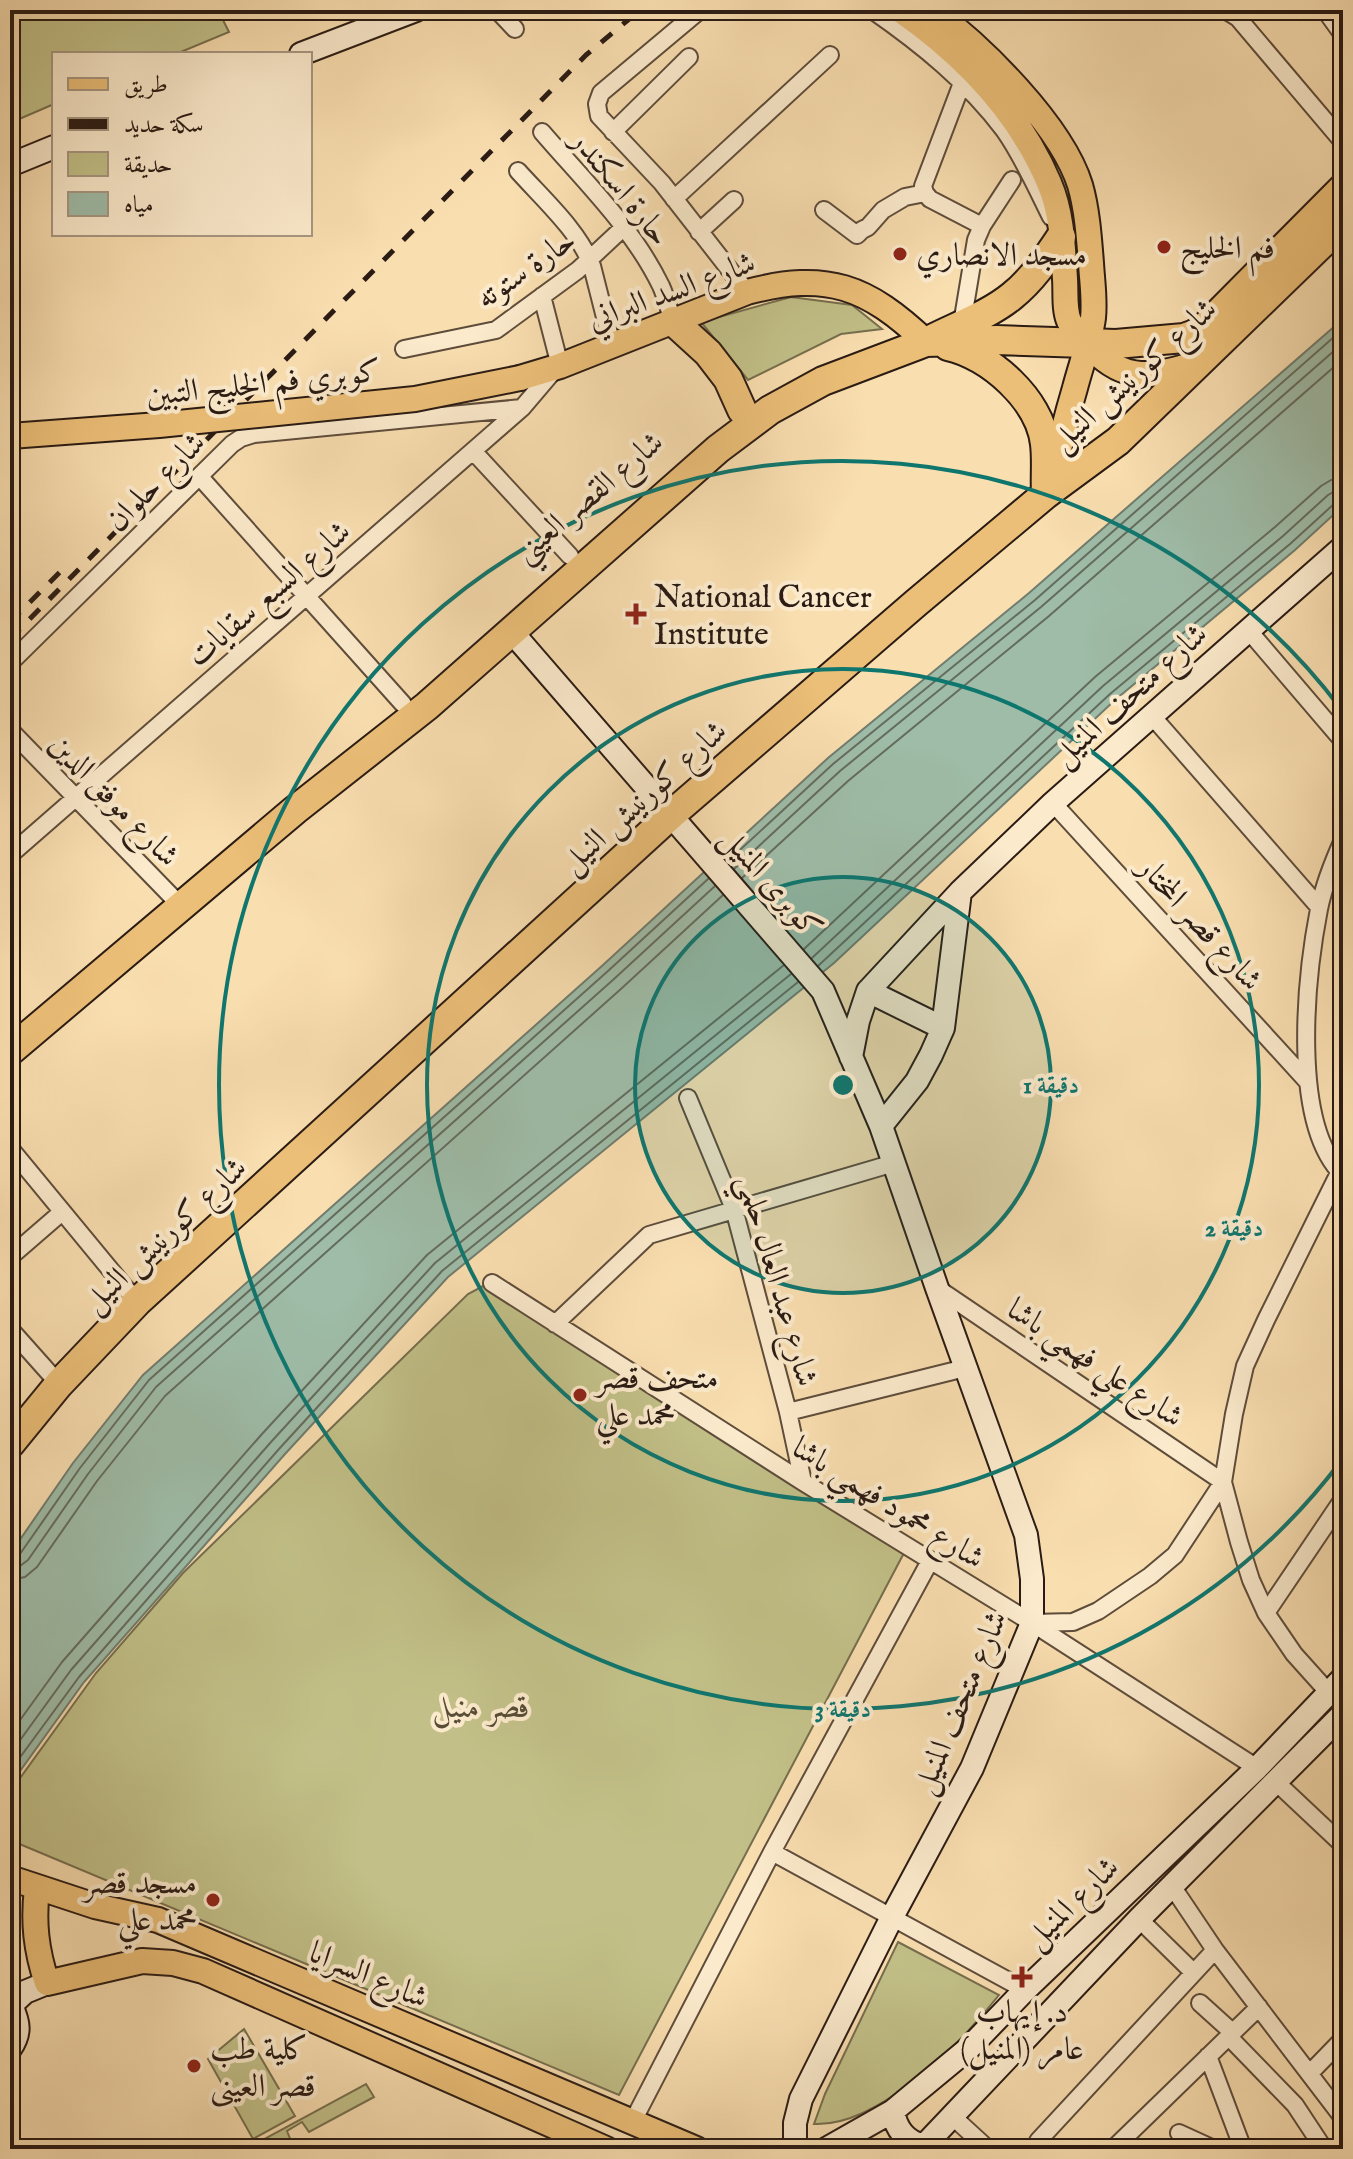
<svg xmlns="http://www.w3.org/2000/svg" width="1353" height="2159" viewBox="0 0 1353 2159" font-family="'IM FELL English',Amiri,serif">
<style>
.green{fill:#c2c088;stroke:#766e4e;stroke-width:2}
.water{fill:#9ebca8;stroke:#707c6d;stroke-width:2}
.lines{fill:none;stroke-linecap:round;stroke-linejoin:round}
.shore{stroke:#646c5e;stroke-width:2}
.street-casing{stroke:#5e4c3b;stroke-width:20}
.secondary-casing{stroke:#2a1b14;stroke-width:26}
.primary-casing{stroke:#2a1b14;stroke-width:28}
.highway-casing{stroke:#2a1b14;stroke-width:32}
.street{stroke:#fbeacc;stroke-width:16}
.secondary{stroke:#fbeacc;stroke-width:22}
.primary{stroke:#ecbf78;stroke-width:24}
.highway{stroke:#ecbf78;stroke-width:28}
.rail{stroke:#2a1b14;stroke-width:5;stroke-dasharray:14 14;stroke-linecap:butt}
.primary-bridge-casing{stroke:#2a1b14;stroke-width:28;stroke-linecap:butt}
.primary-bridge{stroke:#ecbf78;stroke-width:24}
.ring{fill:none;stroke:#0f766e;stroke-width:4}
.poi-dot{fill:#8f2418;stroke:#fbeacc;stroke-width:3}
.labels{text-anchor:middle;stroke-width:8;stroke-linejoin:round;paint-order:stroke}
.street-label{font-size:32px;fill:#2a1b14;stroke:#fbeacc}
.poi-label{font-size:32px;fill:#2a1b14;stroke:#fbeacc;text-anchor:start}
.park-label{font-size:32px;font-style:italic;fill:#584d37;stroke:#fbeacc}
.centre{fill:#0f766e;stroke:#fbeacc;stroke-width:4}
.ring-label{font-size:24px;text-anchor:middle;font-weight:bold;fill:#0f766e;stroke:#fbeacc;stroke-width:8;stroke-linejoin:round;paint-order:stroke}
</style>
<rect width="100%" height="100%" fill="#f9deb0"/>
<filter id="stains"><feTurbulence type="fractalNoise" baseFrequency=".0025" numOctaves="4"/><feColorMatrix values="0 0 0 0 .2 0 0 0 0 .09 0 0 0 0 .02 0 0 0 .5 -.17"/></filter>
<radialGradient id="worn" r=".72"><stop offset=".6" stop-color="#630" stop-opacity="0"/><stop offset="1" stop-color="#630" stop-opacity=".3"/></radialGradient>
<path class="green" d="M 10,10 L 218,10 L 229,32 L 176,54 L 54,54 L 54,104 L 10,123 Z
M 791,297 L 852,305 L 882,329 L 841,334 L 748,380 L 701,322 Z
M 487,1284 L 905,1551 L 619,2095 L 10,1840 L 10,1792 L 96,1673 L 183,1573 L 468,1294 Z
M 898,1942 L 999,1995 C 961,2043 879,2127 814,2124 L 825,2094 Z
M 244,2029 L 295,2116 L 253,2139 L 208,2059 Z
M 366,2084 L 374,2097 L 309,2132 L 302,2122 L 287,2131 L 291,2141 L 277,2149 L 246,2149 Z"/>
<path class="water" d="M 1343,319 L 1343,506 L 1295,550 L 1115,700 L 834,963 L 448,1277 L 285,1454 L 84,1682 L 10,1785 L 10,1554 L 73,1463 L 143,1375 L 603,965 L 828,758 L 1029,593 Z"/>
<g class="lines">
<path class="shore" d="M 728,861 L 833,764 L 1035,600 L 1343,329
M 734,869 L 840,771 L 1041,607 L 1343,343
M 742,878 L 848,781 L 1049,616 L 1343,359
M 804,949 L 1095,677 L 1275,527 L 1321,486 L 1331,480 L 1343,478
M 812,958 L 1103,686 L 1283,536 L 1328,495 L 1335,491 L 1343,490
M 818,966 L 1110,694 L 1290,544 L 1335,503 L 1343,500
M 10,1558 L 15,1557 L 20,1554 L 80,1468 L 149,1380 L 608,971 L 708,879
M 10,1568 L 20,1566 L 28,1560 L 88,1474 L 156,1387 L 614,979 L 715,886
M 10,1580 L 25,1577 L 37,1567 L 97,1481 L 165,1396 L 622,988 L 723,895
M 10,1734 L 62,1662 L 262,1434 L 427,1255 L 784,965
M 10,1754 L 71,1670 L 271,1442 L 435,1263 L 791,974
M 10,1771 L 79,1677 L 279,1449 L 442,1271 L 798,982"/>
<g class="street-casing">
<path id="street" d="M 497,10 L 515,29
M 700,10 L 601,93 L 597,104 L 599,116 L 662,183 L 747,292
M 872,10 C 921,44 968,82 1004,130 C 1022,155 1037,189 1051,217
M 1225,10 L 1238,18 L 1343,142
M 1325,10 L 1343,35
M 962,83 L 923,186 L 925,193 L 930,199 L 982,226
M 542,132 C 584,181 633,228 661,286 C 666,297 669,310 673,321
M 613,132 L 689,57
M 518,171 C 543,199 579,231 592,266 L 612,345
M 674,199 L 830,55
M 824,210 L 857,235 L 862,230 L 868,227 L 883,210 L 905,197 L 925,193
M 699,232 L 734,200
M 542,296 L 560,366
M 962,324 L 976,240 L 982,226 L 1012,180
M 404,349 L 496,330 L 578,270 L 624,227
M 473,451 L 570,556
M 200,477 L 403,704
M 1249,631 L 1343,741
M 10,663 L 232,444 L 241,438 L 254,434 L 522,408
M 1152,716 L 1319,907
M 10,730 L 181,906
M 1053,803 L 1307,1081
M 1343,840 C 1333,862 1324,885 1319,909 C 1306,976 1290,1124 1343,1175
M 10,855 L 522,408 L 556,368
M 688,1098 L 734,1209 L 788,1412 L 803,1482
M 10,1148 L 137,1302
M 10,1257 L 62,1212
M 492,1283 L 803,1482 L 1032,1623 L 1257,1768
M 937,1288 L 1223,1482 L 1175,1555 L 1150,1576 L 1098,1611 L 1073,1622 L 1032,1623
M 555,1324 L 649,1235 L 894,1163
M 10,1329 L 59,1384
M 788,1412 L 965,1368
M 1266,1613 L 1343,1499
M 1329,1693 L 1294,1654 L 1266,1613 L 1251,1580 L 1239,1542 L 1223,1482 L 1234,1414 L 1245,1366 L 1266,1320 L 1343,1165
M 1276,1782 L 1343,1845
M 772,1852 L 1025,1990
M 1172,1886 L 1215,1950 L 1343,2118
M 1139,1919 L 1193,1972
M 1200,2003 L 1232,2032
M 1228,2036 L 1295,2105 L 1324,2149
M 1208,2056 L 1243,2149
M 1310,2073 L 1343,2039
M 952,2116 L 988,2149
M 633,2121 L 772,1852 L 930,1561
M 1179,2133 L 1214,2149
M 1038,2141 L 1215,1950
M 1113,2149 L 1259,2007"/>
</g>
<g class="secondary-casing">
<path id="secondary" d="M 301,54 L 416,10
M 10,165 L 54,147
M 511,631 L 823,991 L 881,1126 L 937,1288 L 1026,1535 L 1032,1579 L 1032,1623 L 972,1768 L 892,1917 L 801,2099 L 795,2123 L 795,2149
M 868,991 L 943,1028
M 851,1057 L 858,1021 L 868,991 L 960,892 L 1053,803 L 1343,547
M 881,1126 L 917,1081 L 931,1055 L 943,1028 L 960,892
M 10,2006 L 25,1992 L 47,1983
M 10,2049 C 21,2033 19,2023 11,2005
M 893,2111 C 896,2129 905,2141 923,2146
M 826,2149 L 893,2111 L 968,2049 L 1025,1990 L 1257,1768 L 1343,1678
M 921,2149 L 1139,1919 L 1343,1714"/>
</g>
<g class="primary-casing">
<path id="primary" d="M 900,10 C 963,54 1019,112 1049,183 C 1062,213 1063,247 1065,279 C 1066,293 1064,309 1069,321 C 1074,332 1085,341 1093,349 C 1127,385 1156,375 1199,363
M 932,10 C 982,47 1061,125 1080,185 C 1087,209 1089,237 1091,263 C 1092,281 1095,300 1093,318 C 1090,341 1081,365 1075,388 C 1066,418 1059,447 1053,477
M 520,378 L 560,366 L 747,292 C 827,271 867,286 926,342
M 10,1878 L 95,1906 L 158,1920 L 696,2149
M 37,1888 C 33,1922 36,1950 47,1983 L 142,1961 L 173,1963 L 203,1971 L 606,2149"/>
</g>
<g class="highway-casing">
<path id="highway" d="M 673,321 L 708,353 L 728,379 L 742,410
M 934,338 C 960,325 990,314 1012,296 C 1032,280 1047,258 1061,237
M 948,346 C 990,355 1040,400 1045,444 C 1047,460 1045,478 1046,494
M 10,1051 L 295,810 L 427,706 L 718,449 L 770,410 L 823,381 L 926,342 L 997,340 L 1116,344 L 1184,338 L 1195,334 L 1206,326 L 1343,188
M 10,1444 L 59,1384 L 137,1302 L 672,814 L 916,603 L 1046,494 L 1118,441 L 1343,223"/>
</g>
<use href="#street" class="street"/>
<use href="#secondary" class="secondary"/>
<use href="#primary" class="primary"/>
<use href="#highway" class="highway"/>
<path class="rail" d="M 10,622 L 61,571
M 10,639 L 586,55 L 640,10"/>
<g class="primary-bridge-casing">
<path id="primary-bridge" d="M 10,436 L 159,425 L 415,399 L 520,378"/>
</g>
<use href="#primary-bridge" class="primary-bridge"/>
</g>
<circle cx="843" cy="1085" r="208" fill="#0f766e" fill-opacity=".12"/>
<g class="ring">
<circle cx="843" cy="1085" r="208"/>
<circle cx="843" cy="1085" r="416"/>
<path d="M1341 1461A624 624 0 1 1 1341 709"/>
</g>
<g class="poi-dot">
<circle cx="1164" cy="247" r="8"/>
<circle cx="900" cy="254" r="8"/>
<path d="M632 602h8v8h8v8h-8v8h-8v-8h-8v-8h8z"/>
<circle cx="580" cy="1395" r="8"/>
<circle cx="213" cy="1900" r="8"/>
<path d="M1018 1965h8v8h8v8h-8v8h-8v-8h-8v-8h8z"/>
<circle cx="194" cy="2066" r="8"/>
</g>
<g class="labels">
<g class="street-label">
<text transform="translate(622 187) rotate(51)" y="11">حارة اسكندر</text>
<text transform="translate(525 268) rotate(-35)" y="11">حارة ستوته</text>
<text transform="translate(671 290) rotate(-20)" y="11">شارع السد البراني</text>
<text transform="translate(1133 374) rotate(-42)" y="11">شارع كورنيش النيل</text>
<text transform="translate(263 382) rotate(-6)" y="11">كوبري فم الخليج التبين</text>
<text transform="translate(155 481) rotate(-45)" y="11">شارع حلوان</text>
<text transform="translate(588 496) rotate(-40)" y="11">شارع القصر العيني</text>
<text transform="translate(268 593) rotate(-41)" y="11">شارع السبع سقايات</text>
<text transform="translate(1129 694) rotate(-42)" y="11">شارع متحف المنيل</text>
<text transform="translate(643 796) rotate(-42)" y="11">شارع كورنيش النيل</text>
<text transform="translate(115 799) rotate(46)" y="11">شارع موفق الدين</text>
<text transform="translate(772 882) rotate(49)" y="11">كوبرى المنيل</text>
<text transform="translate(1201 923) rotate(48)" y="11">شارع قصر المختار</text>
<text transform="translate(164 1234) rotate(-43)" y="11">شارع كورنيش النيل</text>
<text transform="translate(779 1280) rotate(74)" y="11">شارع عبد العال حلمي</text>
<text transform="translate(1096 1362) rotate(34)" y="11">شارع علي فهمي باشا</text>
<text transform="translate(889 1502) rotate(32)" y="11">شارع محمود فهمي باشا</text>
<text transform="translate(959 1702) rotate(-67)" y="11">شارع متحف المنيل</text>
<text transform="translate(1071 1902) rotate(-44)" y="11">شارع المنيل</text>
<text transform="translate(369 1974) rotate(23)" y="11">شارع السرايا</text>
</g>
<g class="poi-label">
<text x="1180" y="258">فم الخليج</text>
<text x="916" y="265">مسجد الانصاري</text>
<text x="654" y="607">National Cancer<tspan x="654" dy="37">Institute</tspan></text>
<text x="596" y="1388">متحف قصر<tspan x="596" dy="37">محمد علي</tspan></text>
<text x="197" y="1893" text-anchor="end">مسجد قصر<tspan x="197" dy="37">محمد علي</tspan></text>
<text x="1022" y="2022" text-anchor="middle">د. إيهاب<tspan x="1022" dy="37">عامر (المنيل)</tspan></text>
<text x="210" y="2059">كلية طب<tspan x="210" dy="37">قصر العينى</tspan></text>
</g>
<g class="park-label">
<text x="481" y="1717">قصر منيل</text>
</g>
</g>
<circle cx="843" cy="1085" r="12" class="centre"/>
<g class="ring-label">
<text x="1051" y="1093">1 دقيقة</text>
<text x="1234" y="1236">2 دقيقة</text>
<text x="843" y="1717">3 دقيقة</text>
</g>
<rect width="1353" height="2159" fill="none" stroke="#f9deb0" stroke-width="40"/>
<rect x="12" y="12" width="1329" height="2135" fill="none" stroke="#2a1b14" stroke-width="4"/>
<rect x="20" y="20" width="1313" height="2119" fill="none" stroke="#2a1b14" stroke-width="2"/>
<rect x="52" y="52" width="260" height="184" fill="#fbeacc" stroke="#a79782" stroke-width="2"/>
<rect x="68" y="78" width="40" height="12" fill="#ecbf78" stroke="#a79782" stroke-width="2"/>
<text x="124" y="92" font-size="24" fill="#2a1b14">طريق</text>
<rect x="68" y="118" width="40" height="12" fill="#2a1b14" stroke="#a79782" stroke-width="2"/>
<text x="124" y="132" font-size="24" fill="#2a1b14">سكة حديد</text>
<rect x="68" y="152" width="40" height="24" fill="#c2c088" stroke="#a79782" stroke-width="2"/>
<text x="124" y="172" font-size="24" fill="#2a1b14">حديقة</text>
<rect x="68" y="192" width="40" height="24" fill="#9ebca8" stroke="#a79782" stroke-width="2"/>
<text x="124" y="212" font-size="24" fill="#2a1b14">مياه</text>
<rect width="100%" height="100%" filter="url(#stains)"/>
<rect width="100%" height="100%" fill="url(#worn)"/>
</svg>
